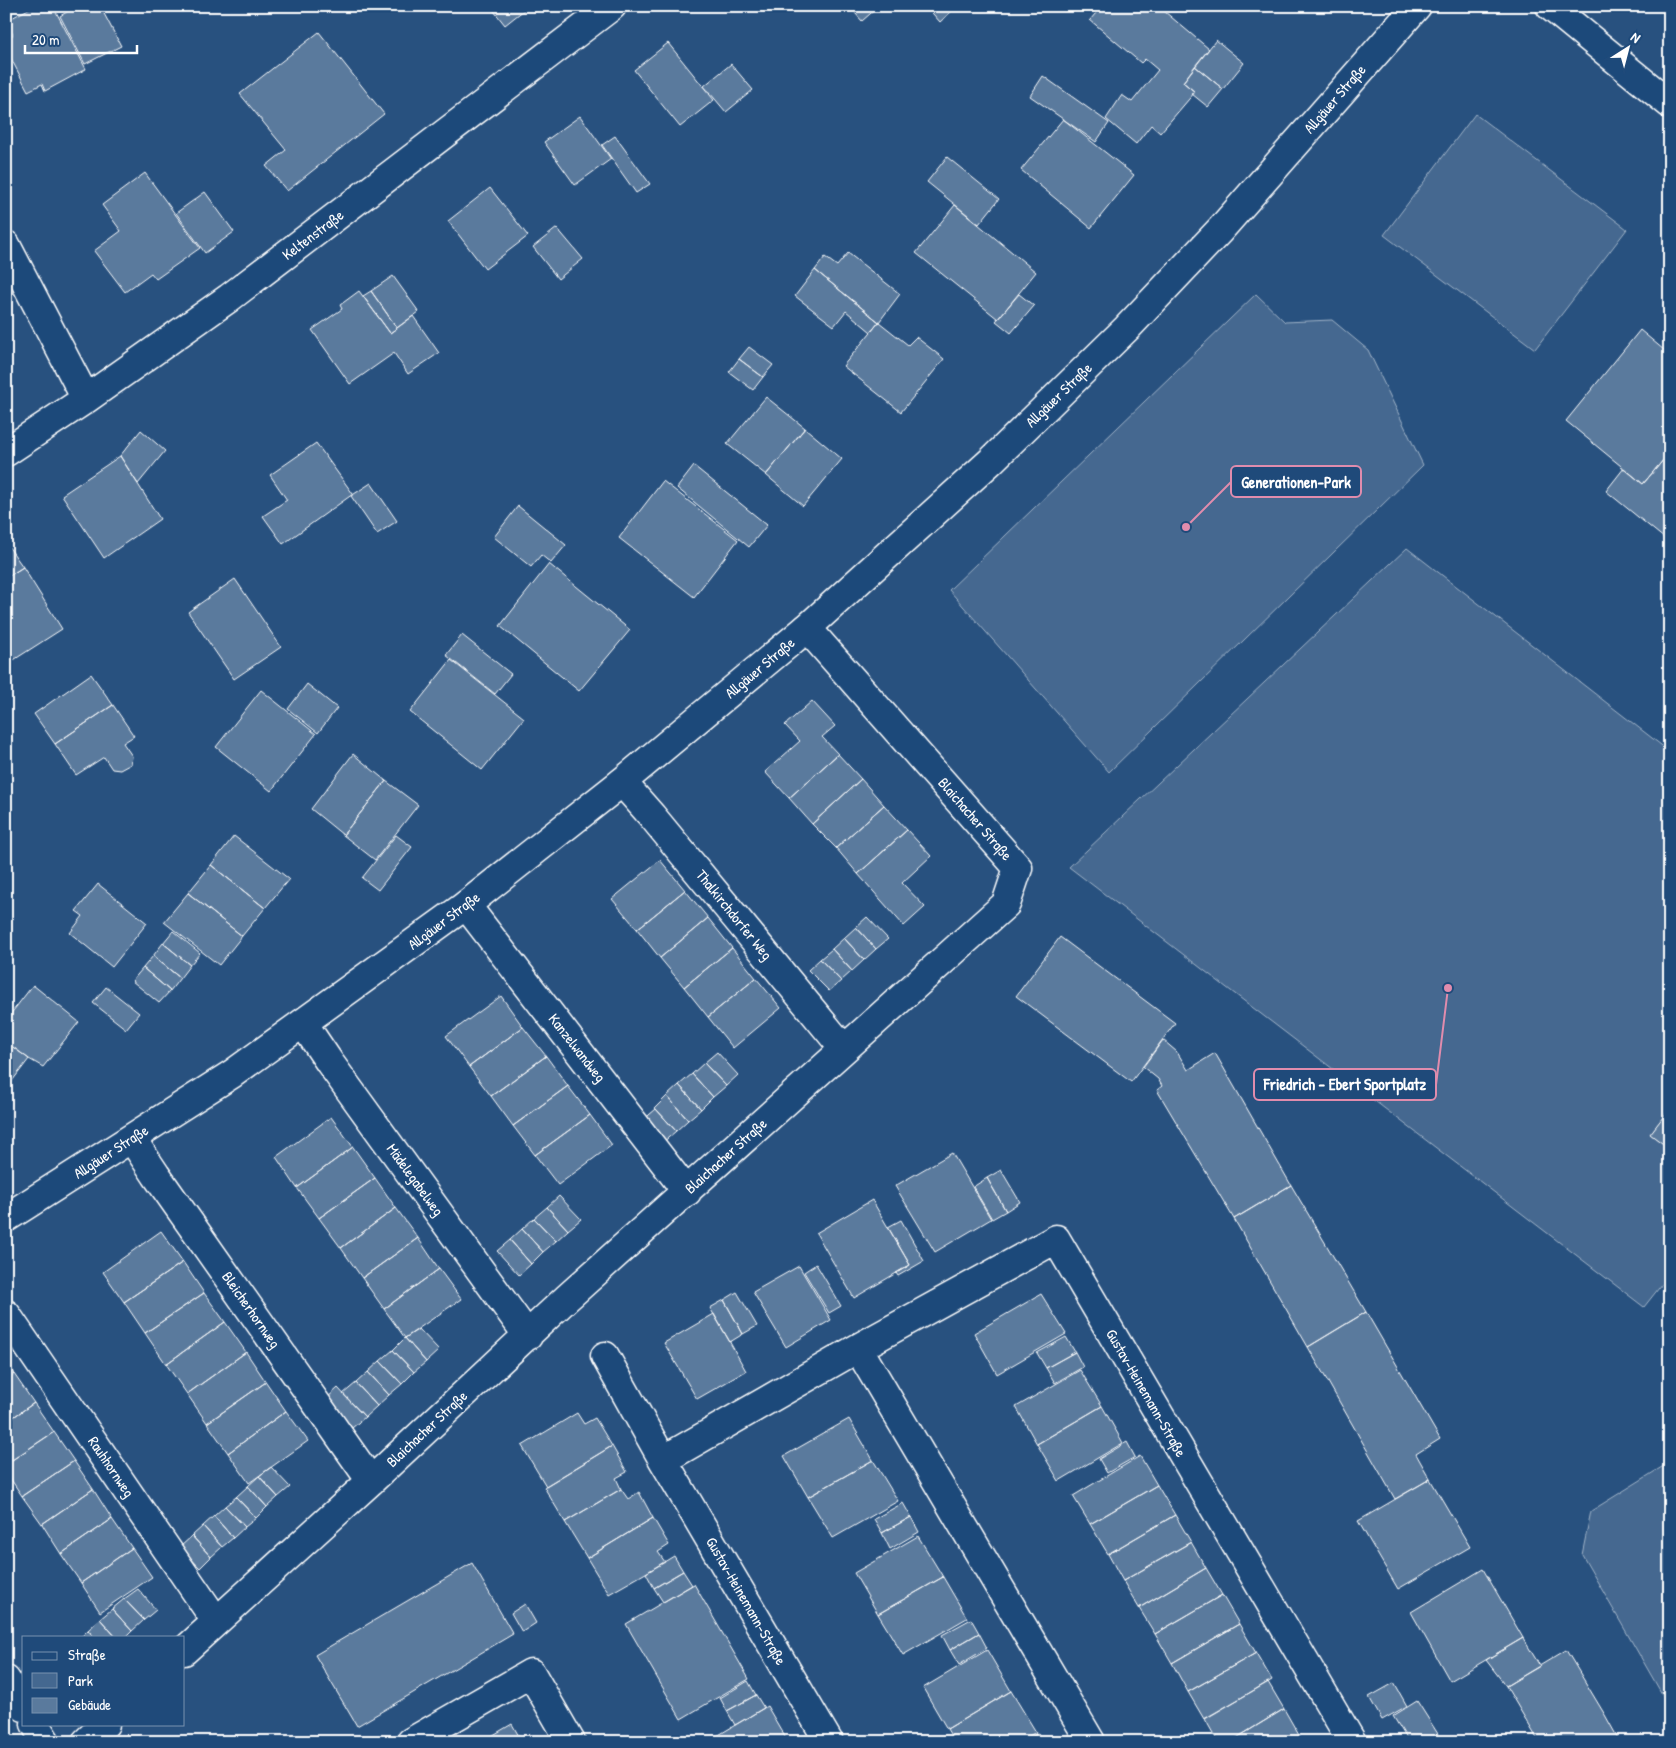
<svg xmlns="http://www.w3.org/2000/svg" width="1676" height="1748" viewBox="0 0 1676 1748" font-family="'Patrick Hand',sans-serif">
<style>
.green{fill:#446890;stroke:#a2b4c8}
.building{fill:#5a7a9d;stroke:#fff}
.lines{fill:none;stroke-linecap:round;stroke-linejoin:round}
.minor-casing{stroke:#fff;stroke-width:31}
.tertiary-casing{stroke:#fff;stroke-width:31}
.secondary-casing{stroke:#fff;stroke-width:31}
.minor{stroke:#1f4a7a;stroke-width:28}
.tertiary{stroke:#1f4a7a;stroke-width:28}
.secondary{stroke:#1f4a7a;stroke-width:28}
.labels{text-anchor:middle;stroke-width:5;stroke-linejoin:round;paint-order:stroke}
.street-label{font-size:15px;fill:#fff;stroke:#1f4a7a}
.leader{fill:none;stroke:#e08cad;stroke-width:2}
.callout-dot{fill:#e08cad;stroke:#1f4a7a;stroke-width:2}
.callout{fill:#1f4a7a;stroke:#e08cad;stroke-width:2}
.callout-label{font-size:16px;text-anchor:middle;font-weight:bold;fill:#fff}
</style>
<rect width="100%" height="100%" fill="#28517f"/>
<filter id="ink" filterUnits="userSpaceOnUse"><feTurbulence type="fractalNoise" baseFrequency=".02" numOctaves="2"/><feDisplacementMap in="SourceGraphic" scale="10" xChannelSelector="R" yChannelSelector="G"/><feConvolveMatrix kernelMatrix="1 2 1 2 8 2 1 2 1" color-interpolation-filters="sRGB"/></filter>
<g filter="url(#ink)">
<path class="green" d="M 1475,114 L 1627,229 L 1535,349 L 1384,235 Z
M 1256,294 L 1285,322 L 1332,320 L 1368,350 L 1423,465 L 1109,772 L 949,590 Z
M 1407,548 L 1670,752 L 1670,1108 L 1650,1134 L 1670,1149 L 1670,1274 L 1644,1307 L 1069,867 Z
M 1670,1462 L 1670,1708 L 1582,1555 L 1591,1511 Z"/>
<path class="building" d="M 34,6 L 53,6 L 86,69 L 45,91 L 42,84 L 28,91 L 6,49 L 6,38 L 13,35 L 6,21 Z
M 77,6 L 100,6 L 121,46 L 85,64 L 60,16 Z
M 490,6 L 529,6 L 505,25 Z
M 849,6 L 879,6 L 862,21 Z
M 926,6 L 950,6 L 953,10 L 940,22 Z
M 1102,6 L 1158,6 L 1209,49 L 1183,82 L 1195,92 L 1160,133 L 1151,125 L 1136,144 L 1106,119 L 1122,95 L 1132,102 L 1158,70 L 1145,59 L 1141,63 L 1090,20 Z
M 319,32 L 384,114 L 287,191 L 266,166 L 286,150 L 240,94 Z
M 1216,40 L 1244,63 L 1223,89 L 1195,66 Z
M 668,43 L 714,100 L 680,127 L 634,70 Z
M 731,64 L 753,90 L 726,112 L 704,86 Z
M 1195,66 L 1223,89 L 1208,107 L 1192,94 L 1195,92 L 1183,82 Z
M 1043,76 L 1109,123 L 1096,142 L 1030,96 Z
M 580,116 L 611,159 L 575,185 L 544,142 Z
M 1063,119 L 1134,175 L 1091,228 L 1021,170 Z
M 615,136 L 650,184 L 636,193 L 602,145 Z
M 947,157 L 999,199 L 979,224 L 927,182 Z
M 145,173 L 200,248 L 156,279 L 151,273 L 125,292 L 94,251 L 121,231 L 102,205 Z
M 490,188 L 528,236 L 485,269 L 448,221 Z
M 205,192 L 234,232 L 205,253 L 176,213 Z
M 955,205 L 1036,272 L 998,319 L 916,253 Z
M 557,228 L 583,259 L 558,279 L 533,247 Z
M 848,253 L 900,294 L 879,322 L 815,270 L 825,257 L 837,266 Z
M 815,270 L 879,322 L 871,332 L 846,311 L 834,326 L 795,296 Z
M 393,276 L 419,312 L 397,328 L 371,291 Z
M 359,291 L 390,333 L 413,316 L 439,353 L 408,374 L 394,353 L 350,384 L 312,330 L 342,309 L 340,305 Z
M 371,291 L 397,328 L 390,333 L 363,296 Z
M 1019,294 L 1034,306 L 1011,333 L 996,321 Z
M 879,322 L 908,345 L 916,337 L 944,359 L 901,412 L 843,366 Z
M 1640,330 L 1670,355 L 1670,452 L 1643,484 L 1566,421 Z
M 749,347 L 773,365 L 763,377 L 739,359 Z
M 739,359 L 763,377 L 753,390 L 729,372 Z
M 766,397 L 805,428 L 766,475 L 727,444 Z
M 805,428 L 842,459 L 803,506 L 766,475 Z
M 141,430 L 165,451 L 138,484 L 120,456 Z
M 316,443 L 353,494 L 283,544 L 263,516 L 287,500 L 270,475 Z
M 1670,452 L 1670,543 L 1606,491 L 1624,468 L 1643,484 Z
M 120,456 L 160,519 L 104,558 L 62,495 Z
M 694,466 L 767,525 L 749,547 L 677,488 Z
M 663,481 L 738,540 L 694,597 L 619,538 Z
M 371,483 L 397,521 L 377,534 L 351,496 Z
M 518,506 L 566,545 L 551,563 L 541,555 L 531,567 L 494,537 Z
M 6,543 L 23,567 L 9,576 L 6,572 Z
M 549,564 L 630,630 L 579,691 L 500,626 Z
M 23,567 L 62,629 L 12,661 L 6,652 L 6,578 Z
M 235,579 L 281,647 L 234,679 L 188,612 Z
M 462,635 L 511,674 L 495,694 L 446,655 Z
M 451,660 L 524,718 L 482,770 L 410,712 Z
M 91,674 L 113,705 L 55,744 L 34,714 Z
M 307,684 L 337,708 L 318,733 L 288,709 Z
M 261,690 L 316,734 L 271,791 L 216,747 Z
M 812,701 L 835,726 L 822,737 L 838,754 L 789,798 L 765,772 L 800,741 L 785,725 Z
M 113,705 L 134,736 L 123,743 L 132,756 L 131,764 L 120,770 L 112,769 L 104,757 L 76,775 L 55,744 Z
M 353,754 L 386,781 L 343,835 L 311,809 Z
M 838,754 L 861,779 L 812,824 L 789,798 Z
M 861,779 L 884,805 L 836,848 L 812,824 Z
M 386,781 L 418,805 L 375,860 L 343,835 Z
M 884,805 L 907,830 L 858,874 L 836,848 Z
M 907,830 L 931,856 L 902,883 L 925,907 L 904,926 L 858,874 Z
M 396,835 L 412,847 L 378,890 L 362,878 Z
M 234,836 L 289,879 L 265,908 L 211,865 Z
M 660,860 L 685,890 L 637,929 L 612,899 Z
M 211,865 L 265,908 L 242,936 L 188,893 Z
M 98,884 L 147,923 L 112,967 L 70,933 L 83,916 L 76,911 Z
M 685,890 L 708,918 L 660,958 L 637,929 Z
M 188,893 L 242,936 L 219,965 L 164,922 Z
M 867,917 L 888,939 L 876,949 L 856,927 Z
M 708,918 L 732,948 L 684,987 L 660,958 Z
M 856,927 L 876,949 L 864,960 L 844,938 Z
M 173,931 L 200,953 L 190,965 L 163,943 Z
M 1060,937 L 1175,1023 L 1131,1082 L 1016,996 Z
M 844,938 L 864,960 L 852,971 L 832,949 Z
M 163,943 L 190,965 L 180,978 L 153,956 Z
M 732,948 L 756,978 L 708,1017 L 684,987 Z
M 832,949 L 852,971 L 841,981 L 820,959 Z
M 153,956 L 180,978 L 170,991 L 143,968 Z
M 820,959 L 841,981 L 829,991 L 808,970 Z
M 143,968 L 170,991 L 159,1003 L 132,981 Z
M 756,978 L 781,1008 L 733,1048 L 708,1017 Z
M 33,985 L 79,1022 L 43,1067 L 29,1059 L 6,1042 L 6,1020 Z
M 106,987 L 139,1013 L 126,1029 L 93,1003 Z
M 501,996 L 523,1027 L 469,1067 L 446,1036 Z
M 523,1027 L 546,1056 L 491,1096 L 469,1067 Z
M 1163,1040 L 1177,1052 L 1188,1070 L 1215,1053 L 1291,1185 L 1234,1219 L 1157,1090 L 1162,1086 L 1158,1079 L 1143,1067 Z
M 6,1042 L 29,1059 L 6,1089 Z
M 717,1052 L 738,1075 L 726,1086 L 704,1063 Z
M 546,1056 L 568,1086 L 513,1126 L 491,1096 Z
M 704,1063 L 726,1086 L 713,1097 L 692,1074 Z
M 692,1074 L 713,1097 L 701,1109 L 679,1085 Z
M 679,1085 L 701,1109 L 688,1120 L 667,1096 Z
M 568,1086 L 590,1115 L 535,1155 L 513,1126 Z
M 667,1096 L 688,1120 L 676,1131 L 655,1108 Z
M 1670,1108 L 1670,1149 L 1650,1134 Z
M 656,1109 L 676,1131 L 661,1144 L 642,1121 Z
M 590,1115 L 612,1145 L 558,1185 L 535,1155 Z
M 331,1117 L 353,1147 L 297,1188 L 276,1157 Z
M 353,1147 L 375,1178 L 319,1218 L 297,1188 Z
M 952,1153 L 991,1219 L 935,1252 L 895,1186 Z
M 1001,1170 L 1020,1202 L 1006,1211 L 987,1178 Z
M 375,1178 L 396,1208 L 341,1248 L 319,1218 Z
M 987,1178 L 1006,1211 L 992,1219 L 973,1187 Z
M 1291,1185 L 1366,1312 L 1308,1347 L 1234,1219 Z
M 559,1196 L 581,1219 L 568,1230 L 547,1207 Z
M 872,1200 L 910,1265 L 854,1298 L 816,1233 Z
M 547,1207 L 568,1230 L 556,1241 L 534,1218 Z
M 396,1208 L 418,1238 L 362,1278 L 341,1248 Z
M 534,1218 L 556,1241 L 543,1252 L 522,1229 Z
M 901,1220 L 924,1261 L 898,1276 L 896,1273 L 910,1265 L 888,1227 Z
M 522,1229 L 543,1252 L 531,1264 L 510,1240 Z
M 161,1231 L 183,1262 L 124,1302 L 103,1272 Z
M 418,1238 L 439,1269 L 384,1309 L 362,1278 Z
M 510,1240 L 531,1264 L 519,1275 L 497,1251 Z
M 183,1262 L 204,1293 L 145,1333 L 124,1302 Z
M 816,1264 L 841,1306 L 829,1313 L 804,1272 Z
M 799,1266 L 831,1320 L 786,1347 L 753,1292 Z
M 439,1269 L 461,1299 L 405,1338 L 384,1309 Z
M 737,1292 L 757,1326 L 743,1334 L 724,1300 Z
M 204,1293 L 225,1322 L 166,1364 L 145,1333 Z
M 1041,1294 L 1066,1334 L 997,1374 L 974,1333 Z
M 724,1300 L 743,1334 L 730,1342 L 710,1308 Z
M 1366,1312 L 1440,1439 L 1416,1454 L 1430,1479 L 1395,1499 L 1308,1347 Z
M 714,1314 L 746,1371 L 697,1399 L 664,1343 Z
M 225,1322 L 246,1352 L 187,1394 L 166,1364 Z
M 419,1329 L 439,1350 L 426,1362 L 405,1338 Z
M 1066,1337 L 1075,1352 L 1046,1368 L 1037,1353 Z
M 405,1338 L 426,1362 L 414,1372 L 393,1350 Z
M 393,1350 L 414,1372 L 402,1384 L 380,1361 Z
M 246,1352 L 266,1382 L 207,1423 L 187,1394 Z
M 1075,1352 L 1083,1367 L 1055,1383 L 1046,1368 Z
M 380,1361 L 402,1384 L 389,1395 L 368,1372 Z
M 6,1362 L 14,1374 L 6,1379 Z
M 1080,1370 L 1102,1406 L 1037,1444 L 1016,1407 Z
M 368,1372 L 389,1395 L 377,1406 L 356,1383 Z
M 14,1374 L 34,1403 L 6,1422 L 6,1379 Z
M 266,1382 L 286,1411 L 228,1453 L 207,1423 Z
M 356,1383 L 377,1406 L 365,1417 L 343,1394 Z
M 338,1388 L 365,1417 L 352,1428 L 326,1399 Z
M 34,1403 L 54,1432 L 6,1464 L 6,1422 Z
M 1102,1406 L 1123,1443 L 1059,1481 L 1037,1444 Z
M 286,1411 L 308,1441 L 249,1483 L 228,1453 Z
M 577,1413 L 584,1424 L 595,1418 L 612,1446 L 546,1486 L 522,1446 Z
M 849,1419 L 873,1460 L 808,1497 L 784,1456 Z
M 54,1432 L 74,1461 L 22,1496 L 6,1472 L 6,1464 Z
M 1127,1442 L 1135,1457 L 1107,1473 L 1099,1459 Z
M 612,1446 L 627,1472 L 616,1478 L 621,1489 L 565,1522 L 544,1487 Z
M 1140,1456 L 1157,1485 L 1090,1524 L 1073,1496 Z
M 873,1460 L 898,1501 L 833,1538 L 808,1497 Z
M 74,1461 L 93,1489 L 42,1524 L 22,1496 Z
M 271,1467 L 290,1487 L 278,1497 L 259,1476 Z
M 259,1476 L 278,1497 L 267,1507 L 248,1486 Z
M 1430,1479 L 1470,1547 L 1398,1589 L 1358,1521 Z
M 1157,1485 L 1175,1515 L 1108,1554 L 1090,1524 Z
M 248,1486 L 267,1507 L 256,1518 L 236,1497 Z
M 93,1489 L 112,1519 L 61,1554 L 42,1524 Z
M 621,1489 L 628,1499 L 639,1492 L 653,1518 L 587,1558 L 565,1522 Z
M 236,1497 L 256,1518 L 245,1527 L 225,1506 Z
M 903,1503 L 911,1517 L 882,1533 L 874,1519 Z
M 225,1506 L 245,1527 L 233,1538 L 214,1516 Z
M 1175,1515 L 1191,1542 L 1123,1581 L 1108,1554 Z
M 214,1516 L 233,1538 L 222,1547 L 203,1526 Z
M 911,1517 L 919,1532 L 890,1549 L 882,1533 Z
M 653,1518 L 669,1545 L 658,1552 L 665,1562 L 609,1594 L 587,1558 Z
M 112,1519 L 132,1548 L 81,1583 L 61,1554 Z
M 203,1526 L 222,1547 L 211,1557 L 192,1536 Z
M 192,1536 L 211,1557 L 200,1568 L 180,1547 Z
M 918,1536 L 943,1577 L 878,1614 L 854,1573 Z
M 1191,1542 L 1206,1568 L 1139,1608 L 1123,1581 Z
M 132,1548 L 152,1577 L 100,1612 L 81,1583 Z
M 674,1556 L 683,1571 L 654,1588 L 646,1573 Z
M 472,1563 L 513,1634 L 357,1726 L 315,1655 Z
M 1206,1568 L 1222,1595 L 1155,1634 L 1139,1608 Z
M 1483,1569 L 1523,1638 L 1450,1681 L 1411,1612 Z
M 683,1571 L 692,1585 L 663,1602 L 654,1588 Z
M 943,1577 L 967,1618 L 903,1655 L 878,1614 Z
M 694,1584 L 749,1679 L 681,1719 L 626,1624 Z
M 138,1589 L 156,1610 L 144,1620 L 124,1599 Z
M 1222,1595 L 1239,1624 L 1172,1663 L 1155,1634 Z
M 124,1599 L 144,1620 L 132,1631 L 112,1609 Z
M 525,1604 L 536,1623 L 522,1632 L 511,1613 Z
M 112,1609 L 132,1631 L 126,1637 L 116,1637 L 100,1619 Z
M 100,1619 L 116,1637 L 94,1637 L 88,1630 Z
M 971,1619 L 979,1633 L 950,1650 L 942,1635 Z
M 1239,1624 L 1256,1653 L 1188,1692 L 1172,1663 Z
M 88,1630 L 94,1637 L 81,1637 Z
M 979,1633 L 987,1648 L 959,1665 L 950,1650 Z
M 1523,1638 L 1540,1666 L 1506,1686 L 1486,1660 Z
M 987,1650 L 1011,1691 L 947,1729 L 923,1688 Z
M 1566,1650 L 1605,1715 L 1620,1742 L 1539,1742 L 1506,1686 Z
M 1256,1653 L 1272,1680 L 1204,1719 L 1188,1692 Z
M 748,1681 L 756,1695 L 727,1711 L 720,1698 Z
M 1268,1682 L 1284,1709 L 1230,1742 L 1218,1742 L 1205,1719 Z
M 1394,1683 L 1407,1706 L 1382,1720 L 1369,1697 Z
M 1011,1691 L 1036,1732 L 1019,1742 L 955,1742 L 947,1729 Z
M 756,1695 L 764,1708 L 735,1725 L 727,1711 Z
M 1417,1701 L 1438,1734 L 1426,1742 L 1409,1742 L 1393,1716 Z
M 767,1706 L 788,1742 L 707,1742 Z
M 1284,1709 L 1300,1737 L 1292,1742 L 1230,1742 Z
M 512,1724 L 520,1738 L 514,1742 L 483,1741 Z
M 1038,1733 L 1043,1742 L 1023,1742 Z
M 1300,1737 L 1303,1742 L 1292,1742 Z"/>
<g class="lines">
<g class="minor-casing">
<path id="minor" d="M 6,245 L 86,399
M 6,452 L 86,399 L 229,298 L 612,6
M 622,782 L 652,816 L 844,1049
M 466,905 L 687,1192
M 303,1023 L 330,1063 L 528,1336
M 132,1139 L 156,1175 L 371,1481
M 6,1314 L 216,1621
M 858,1348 L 1091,1742
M 605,1356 L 663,1460
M 184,1651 L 371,1481 L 567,1298 L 1006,904 L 1018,868 L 807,628
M 6,1680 L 24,1707
M 35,1724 L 46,1742
M 86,1742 L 105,1724
M 411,1742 L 531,1673 L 571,1742
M 829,1742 L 663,1460 L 858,1348 L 1056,1239 L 1352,1742"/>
</g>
<g class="tertiary-casing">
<path id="tertiary" d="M 1550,6 L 1670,104"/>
</g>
<g class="secondary-casing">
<path id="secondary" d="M 6,1218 L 232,1074 L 466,905 L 622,782 L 807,628 L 991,461 L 1127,328 L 1220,230 L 1417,6"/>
</g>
<use href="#minor" class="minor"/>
<use href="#tertiary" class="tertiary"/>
<use href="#secondary" class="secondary"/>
</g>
</g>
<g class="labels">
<g class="street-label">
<text transform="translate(1335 99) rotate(-49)" y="5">Allgäuer Straße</text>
<text transform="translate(313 235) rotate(-37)" y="5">Keltenstraße</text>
<text transform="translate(1059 395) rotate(-44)" y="5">Allgäuer Straße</text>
<text transform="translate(760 668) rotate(-40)" y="5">Allgäuer Straße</text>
<text transform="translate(975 819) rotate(49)" y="5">Blaichacher Straße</text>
<text transform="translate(734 915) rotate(51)" y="5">Thalkirchdorfer Weg</text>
<text transform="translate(444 921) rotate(-37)" y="5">Allgäuer Straße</text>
<text transform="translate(577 1048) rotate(52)" y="5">Kanzelwandweg</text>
<text transform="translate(111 1152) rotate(-33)" y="5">Allgäuer Straße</text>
<text transform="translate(726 1156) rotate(-42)" y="5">Blaichacher Straße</text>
<text transform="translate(415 1180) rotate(54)" y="5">Mädelegabelweg</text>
<text transform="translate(251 1310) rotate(55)" y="5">Bleicherhornweg</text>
<text transform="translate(1146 1393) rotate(60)" y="5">Gustav-Heinemann-Straße</text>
<text transform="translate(427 1429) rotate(-43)" y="5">Blaichacher Straße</text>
<text transform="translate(111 1467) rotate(56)" y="5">Rauhhornweg</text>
<text transform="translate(746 1601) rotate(60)" y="5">Gustav-Heinemann-Straße</text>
</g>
</g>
<path class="leader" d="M1186 527L1231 482M1448 988L1436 1085"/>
<g class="callout-dot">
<circle cx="1186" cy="527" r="5"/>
<circle cx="1448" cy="988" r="5"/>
</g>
<g class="callout">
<rect x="1231" y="466" width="130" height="31" rx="5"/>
<rect x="1254" y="1069" width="182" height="31" rx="5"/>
</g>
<g class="callout-label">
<text x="1296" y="488">Generationen-Park</text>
<text x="1345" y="1090">Friedrich - Ebert Sportplatz</text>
</g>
<rect width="1676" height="1748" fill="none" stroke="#1f4a7a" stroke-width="25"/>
<rect x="12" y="12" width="1651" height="1723" fill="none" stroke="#fff" stroke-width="2" filter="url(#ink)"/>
<rect x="22" y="1636" width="162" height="90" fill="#1f4a7a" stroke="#7992af"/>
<rect x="32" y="1652" width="25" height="8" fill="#1f4a7a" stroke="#7992af"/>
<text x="68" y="1660" font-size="15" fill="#ffffff">Straße</text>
<rect x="32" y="1673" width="25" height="15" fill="#446890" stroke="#7992af"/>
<text x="68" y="1686" font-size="15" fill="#ffffff">Park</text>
<rect x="32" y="1698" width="25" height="15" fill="#5a7a9d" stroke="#7992af"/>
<text x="68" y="1710" font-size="15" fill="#ffffff">Gebäude</text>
<g transform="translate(1628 48) rotate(36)" stroke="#1f4a7a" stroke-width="4" paint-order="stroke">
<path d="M0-4L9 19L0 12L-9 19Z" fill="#ffffff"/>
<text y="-8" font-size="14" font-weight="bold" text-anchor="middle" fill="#ffffff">N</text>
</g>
<path d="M25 45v8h112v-8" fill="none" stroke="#ffffff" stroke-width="2.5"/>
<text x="32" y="45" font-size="15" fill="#ffffff" stroke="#1f4a7a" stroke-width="4" paint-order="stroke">20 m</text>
</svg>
